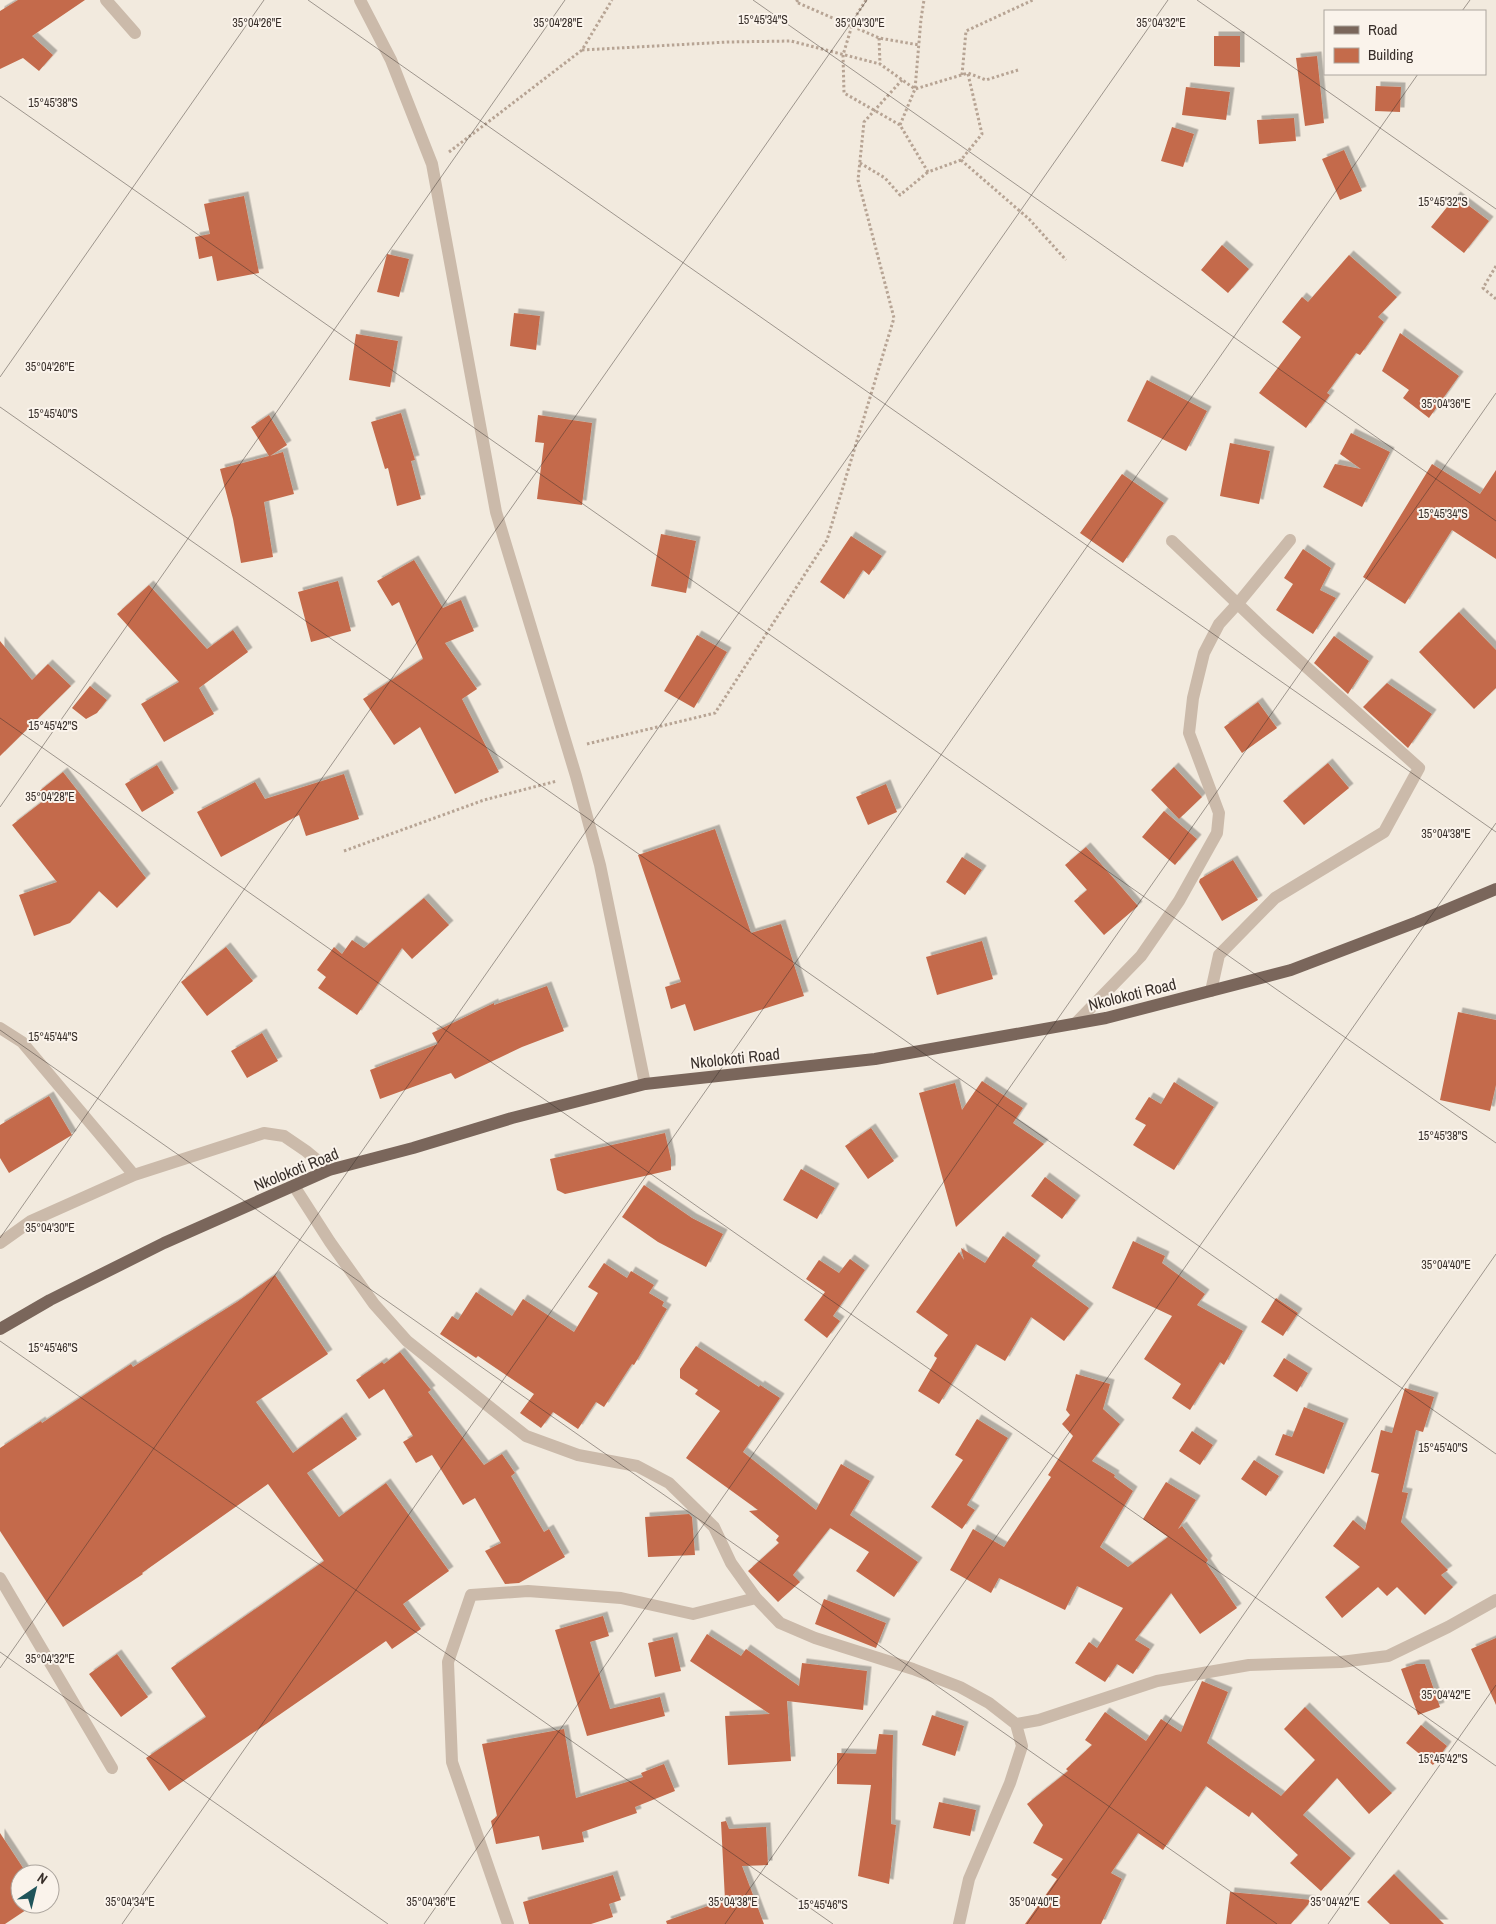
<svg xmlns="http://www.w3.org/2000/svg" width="1496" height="1924" viewBox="0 0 1496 1924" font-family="'Archivo Narrow',sans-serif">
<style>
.building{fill:#c46b4b;filter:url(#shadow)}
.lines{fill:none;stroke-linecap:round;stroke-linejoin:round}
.path{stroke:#b7a494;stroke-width:3;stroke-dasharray:2.5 2.5;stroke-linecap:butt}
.minor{stroke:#cbbaaa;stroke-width:12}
.major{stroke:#7a665b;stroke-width:12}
.ticks{fill:none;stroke:#382f2a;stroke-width:1;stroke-opacity:0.45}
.labels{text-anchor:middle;stroke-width:4;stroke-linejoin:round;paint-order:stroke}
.street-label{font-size:16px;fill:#382f2a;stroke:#faf3eb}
.ticks-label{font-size:12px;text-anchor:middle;fill:#382f2a;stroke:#faf3eb;stroke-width:4;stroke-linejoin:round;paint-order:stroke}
</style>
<defs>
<filter id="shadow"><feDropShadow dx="4.5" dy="-4.5" stdDeviation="0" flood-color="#0004"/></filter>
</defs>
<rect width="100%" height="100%" fill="#f2eade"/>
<path class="building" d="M 18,0 L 85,0 L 32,36 L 53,55 L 39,71 L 23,58 L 0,69 L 0,11 Z
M 1214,36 L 1240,36 L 1240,67 L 1214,66 Z
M 1317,56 L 1324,123 L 1305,126 L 1296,58 Z
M 1376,86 L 1401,87 L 1400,112 L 1375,111 Z
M 1186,87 L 1230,92 L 1226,120 L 1182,115 Z
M 1294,118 L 1296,141 L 1259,144 L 1257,120 Z
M 1172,127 L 1194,134 L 1183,167 L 1161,161 Z
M 1344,150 L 1362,191 L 1340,200 L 1322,159 Z
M 244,196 L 259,273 L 217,281 L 212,256 L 199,259 L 195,237 L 210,234 L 204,204 Z
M 1456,196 L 1489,221 L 1464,253 L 1431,227 Z
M 1222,245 L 1249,269 L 1228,293 L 1201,270 Z
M 387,254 L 409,259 L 399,297 L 377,292 Z
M 1349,255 L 1397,297 L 1378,317 L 1384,322 L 1360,355 L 1356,353 L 1327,393 L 1330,395 L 1306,428 L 1259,393 L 1301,337 L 1282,322 L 1302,297 L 1308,302 Z
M 514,313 L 540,316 L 536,350 L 510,346 Z
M 1400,333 L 1459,376 L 1429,418 L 1403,398 L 1409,390 L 1382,371 Z
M 356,334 L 398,341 L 390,387 L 349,380 Z
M 1147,380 L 1207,411 L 1186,451 L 1127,421 Z
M 401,413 L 415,460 L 411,461 L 421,499 L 397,506 L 388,468 L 385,469 L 371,422 Z
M 269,415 L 287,445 L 270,456 L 283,452 L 294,494 L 264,502 L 273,557 L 241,563 L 233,519 L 220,469 L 269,456 L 251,427 Z
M 538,415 L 592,423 L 582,505 L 537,499 L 544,443 L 535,442 Z
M 1351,433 L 1390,452 L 1362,507 L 1323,487 L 1335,464 L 1361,469 L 1340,454 Z
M 1230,443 L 1270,451 L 1259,504 L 1220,496 Z
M 1432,464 L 1480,494 L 1496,470 L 1496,559 L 1452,530 L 1405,604 L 1363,577 Z
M 1122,474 L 1164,503 L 1123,563 L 1080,533 Z
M 661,534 L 696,541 L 686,593 L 651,586 Z
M 851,536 L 882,556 L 869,575 L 863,570 L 844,599 L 820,582 Z
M 1303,549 L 1331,568 L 1320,590 L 1336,598 L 1313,634 L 1276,610 L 1293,584 L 1284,578 Z
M 414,560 L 443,608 L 461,600 L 474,631 L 445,643 L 477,689 L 462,699 L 499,772 L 455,794 L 420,727 L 394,745 L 363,699 L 423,659 L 399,602 L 392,606 L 377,581 Z
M 338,581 L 351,631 L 311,642 L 298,592 Z
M 149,585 L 207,649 L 233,630 L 248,652 L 199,688 L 214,714 L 164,742 L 141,704 L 179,682 L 117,614 Z
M 1459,612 L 1496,650 L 1496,688 L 1474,709 L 1419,652 Z
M 697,635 L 727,652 L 694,708 L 664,691 Z
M 1334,636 L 1369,661 L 1348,694 L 1314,663 Z
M 0,641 L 32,680 L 48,664 L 71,686 L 0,756 Z
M 1387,683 L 1432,714 L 1408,748 L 1363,707 Z
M 90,686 L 107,700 L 97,713 L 86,719 L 72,708 Z
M 1258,702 L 1277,728 L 1242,753 L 1224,727 Z
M 1328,763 L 1349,788 L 1304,825 L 1283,801 Z
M 157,765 L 174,793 L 142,812 L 125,784 Z
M 1174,767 L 1202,797 L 1179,819 L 1151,790 Z
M 63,772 L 146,878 L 117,908 L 99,891 L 70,923 L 34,936 L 19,895 L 57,882 L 12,825 L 43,801 L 37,793 Z
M 344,774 L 359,819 L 306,836 L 299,815 L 221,857 L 197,812 L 255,782 L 265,799 Z
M 886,784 L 897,812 L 868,825 L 856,797 Z
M 1164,811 L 1197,839 L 1175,865 L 1142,837 Z
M 715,829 L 751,933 L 781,924 L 804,996 L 694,1031 L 685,1004 L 671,1009 L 665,987 L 681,982 L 638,855 Z
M 1086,847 L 1138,906 L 1104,935 L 1074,901 L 1087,890 L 1065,865 Z
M 962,857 L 982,870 L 965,895 L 946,882 Z
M 1233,860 L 1258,900 L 1222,921 L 1199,882 L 1200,879 Z
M 424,898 L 449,925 L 412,959 L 402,948 L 357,1015 L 318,988 L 326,977 L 317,970 L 334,947 L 342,954 L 352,940 L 364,948 Z
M 982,941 L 993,979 L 937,995 L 926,957 Z
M 226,947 L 253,981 L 207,1016 L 181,982 Z
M 547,986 L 564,1031 L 522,1047 L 455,1079 L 451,1073 L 380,1099 L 370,1070 L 438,1044 L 432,1033 L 494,1003 L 494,1005 Z
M 1458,1012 L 1496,1020 L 1496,1085 L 1490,1111 L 1440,1100 Z
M 262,1033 L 278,1061 L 247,1078 L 231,1051 Z
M 982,1081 L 1023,1108 L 1013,1123 L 1044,1144 L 956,1227 L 919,1093 L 955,1083 L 962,1110 Z
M 1174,1082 L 1214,1107 L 1174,1170 L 1133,1145 L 1146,1125 L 1135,1119 L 1149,1097 L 1161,1104 Z
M 49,1096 L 72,1135 L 9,1173 L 0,1158 L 0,1125 Z
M 871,1128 L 894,1161 L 868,1179 L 845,1146 Z
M 665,1133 L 671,1160 L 671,1170 L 565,1194 L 557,1190 L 550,1159 Z
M 801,1169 L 835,1188 L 817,1219 L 783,1200 Z
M 1045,1177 L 1076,1200 L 1062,1219 L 1031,1196 Z
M 644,1185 L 692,1218 L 723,1234 L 706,1267 L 658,1242 L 622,1217 Z
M 1003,1236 L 1036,1260 L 1032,1266 L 1089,1308 L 1064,1341 L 1031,1317 L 1005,1361 L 976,1344 L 939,1404 L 918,1391 L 937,1358 L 934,1356 L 935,1353 L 948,1335 L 916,1312 L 959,1252 L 964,1260 L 961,1248 L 985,1263 Z
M 1133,1241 L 1165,1256 L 1162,1263 L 1205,1294 L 1197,1305 L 1243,1331 L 1224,1365 L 1220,1362 L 1190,1410 L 1172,1398 L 1181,1384 L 1144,1359 L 1172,1316 L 1112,1288 Z
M 850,1259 L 865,1270 L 833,1316 L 840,1321 L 827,1338 L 804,1320 L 825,1292 L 806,1279 L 819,1260 L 839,1273 Z
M 604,1263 L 627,1278 L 631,1271 L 654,1285 L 649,1293 L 664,1302 L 662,1306 L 667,1309 L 634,1365 L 632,1364 L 604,1407 L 596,1402 L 578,1429 L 553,1412 L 541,1428 L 520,1413 L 534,1394 L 478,1356 L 476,1358 L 440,1334 L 452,1316 L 458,1320 L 476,1292 L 512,1316 L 523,1299 L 574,1332 L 598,1293 L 588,1287 Z
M 275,1275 L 328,1354 L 256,1402 L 293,1453 L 342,1417 L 357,1439 L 307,1473 L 339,1517 L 386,1483 L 449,1571 L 403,1604 L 421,1629 L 392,1649 L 386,1641 L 169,1791 L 146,1758 L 206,1717 L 171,1668 L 324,1561 L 268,1484 L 142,1573 L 143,1574 L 63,1627 L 0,1531 L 0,1448 L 41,1421 L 42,1423 L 131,1364 L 133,1367 L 237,1302 Z
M 1276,1298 L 1298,1313 L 1283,1336 L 1261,1322 Z
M 696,1346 L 759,1387 L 760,1385 L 780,1398 L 743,1452 L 816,1510 L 841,1464 L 870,1481 L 850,1515 L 918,1562 L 894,1597 L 856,1571 L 869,1552 L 830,1528 L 793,1575 L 800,1582 L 778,1602 L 748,1571 L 779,1543 L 776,1540 L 779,1536 L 749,1511 L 758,1510 L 686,1458 L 720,1411 L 695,1394 L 698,1390 L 680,1378 L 680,1369 Z
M 400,1352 L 431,1390 L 428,1392 L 484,1465 L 502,1454 L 515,1473 L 511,1476 L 544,1532 L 549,1529 L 565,1557 L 519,1583 L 505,1584 L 485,1551 L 501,1543 L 475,1498 L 463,1505 L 432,1455 L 416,1463 L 403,1442 L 413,1436 L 384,1389 L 369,1399 L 356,1380 L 382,1362 L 384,1364 Z
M 1284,1358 L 1308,1373 L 1297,1392 L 1273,1376 Z
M 1076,1374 L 1110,1384 L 1103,1409 L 1120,1424 L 1092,1461 L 1115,1475 L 1114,1477 L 1133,1491 L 1100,1547 L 1128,1567 L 1168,1537 L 1143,1519 L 1166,1482 L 1196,1500 L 1178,1529 L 1182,1526 L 1208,1560 L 1206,1563 L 1237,1608 L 1200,1634 L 1171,1593 L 1135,1640 L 1150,1649 L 1133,1674 L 1117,1664 L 1105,1682 L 1075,1663 L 1089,1642 L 1097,1648 L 1123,1608 L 1077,1586 L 1065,1610 L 999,1578 L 991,1593 L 950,1570 L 973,1529 L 1004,1547 L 1051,1477 L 1048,1475 L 1073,1436 L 1062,1424 L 1070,1415 L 1066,1410 Z
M 1405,1388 L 1434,1397 L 1423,1432 L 1416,1430 L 1402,1492 L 1408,1493 L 1401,1522 L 1448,1570 L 1441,1575 L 1453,1587 L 1425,1615 L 1397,1587 L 1387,1596 L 1378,1587 L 1342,1618 L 1325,1597 L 1360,1567 L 1333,1546 L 1353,1520 L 1365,1530 L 1379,1474 L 1371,1472 L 1381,1430 L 1392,1433 Z
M 1304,1407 L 1344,1423 L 1324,1474 L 1275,1455 L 1283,1434 L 1292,1437 Z
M 977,1419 L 1008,1438 L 967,1505 L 975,1510 L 962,1529 L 931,1507 L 963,1460 L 955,1455 Z
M 1192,1431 L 1213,1445 L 1200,1465 L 1179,1451 Z
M 1254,1460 L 1279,1476 L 1266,1496 L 1241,1479 Z
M 689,1514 L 692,1517 L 695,1555 L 648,1557 L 645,1517 Z
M 824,1599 L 886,1623 L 876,1648 L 815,1624 Z
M 603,1616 L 609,1636 L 590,1642 L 610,1709 L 660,1697 L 665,1716 L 587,1736 L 555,1630 Z
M 707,1634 L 741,1656 L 746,1649 L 799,1686 L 802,1663 L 867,1671 L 863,1710 L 787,1701 L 791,1761 L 728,1765 L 725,1716 L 770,1714 L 690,1661 Z
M 673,1637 L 681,1671 L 655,1677 L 648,1643 Z
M 1496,1638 L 1496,1705 L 1471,1649 Z
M 117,1654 L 148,1697 L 121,1717 L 89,1674 Z
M 1416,1664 L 1425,1664 L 1440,1707 L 1418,1715 L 1401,1669 Z
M 1202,1681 L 1228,1692 L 1207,1743 L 1281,1796 L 1315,1760 L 1284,1729 L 1305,1707 L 1392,1793 L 1369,1814 L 1337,1778 L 1303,1815 L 1351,1858 L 1321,1891 L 1290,1863 L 1298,1855 L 1252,1812 L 1249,1817 L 1206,1786 L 1163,1850 L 1138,1833 L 1111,1873 L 1122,1879 L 1101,1924 L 1025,1924 L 1057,1879 L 1051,1875 L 1063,1859 L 1033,1843 L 1043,1825 L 1027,1804 L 1068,1771 L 1066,1769 L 1092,1745 L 1085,1740 L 1105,1712 L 1146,1741 L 1161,1719 L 1181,1732 Z
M 932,1715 L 964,1726 L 955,1756 L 922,1745 Z
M 1421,1725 L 1447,1746 L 1433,1765 L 1406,1743 Z
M 564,1729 L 576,1798 L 643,1777 L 641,1773 L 664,1764 L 675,1791 L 635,1807 L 637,1813 L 582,1832 L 584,1842 L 542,1850 L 539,1836 L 496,1844 L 491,1821 L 497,1816 L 482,1744 Z
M 879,1734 L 893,1735 L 891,1824 L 896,1825 L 889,1884 L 858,1876 L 871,1785 L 837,1784 L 837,1753 L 876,1754 Z
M 939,1802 L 976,1810 L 970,1836 L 933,1828 Z
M 726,1821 L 729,1829 L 766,1827 L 768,1865 L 742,1866 L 764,1924 L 667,1924 L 666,1921 L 725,1900 L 721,1822 Z
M 0,1833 L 27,1874 L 20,1874 L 20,1904 L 35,1904 L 5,1924 L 0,1924 Z
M 1394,1874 L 1444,1924 L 1390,1924 L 1367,1902 Z
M 613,1875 L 621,1900 L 609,1904 L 613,1917 L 591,1924 L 529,1924 L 523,1902 Z
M 1230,1892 L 1312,1900 L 1291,1924 L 1226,1924 Z"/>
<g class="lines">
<path class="path" d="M 798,0 L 796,2 L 879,38 L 919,45
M 866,0 L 854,19 L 843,55 L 844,93 L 900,125 L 928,172 L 961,160 L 982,134 L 968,74
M 879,38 L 880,64
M 582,50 L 728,42 L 791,41 L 880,64 L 915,89 L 968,73 L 986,80 L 1018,70
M 962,75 L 966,31 L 1033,0
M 900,125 L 915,89 L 921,19 L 924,0
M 449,152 L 582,50 L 612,0
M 961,160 L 1029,219 L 1066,260
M 860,163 L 885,178 L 900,195 L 928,172
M 1496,266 L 1483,288 L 1496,299
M 587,744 L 715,713 L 827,540 L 894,318 L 858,180 L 864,122 L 902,80
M 344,851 L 484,800 L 557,781"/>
<path class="minor" d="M 106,0 L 135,33
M 360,0 L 391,60 L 432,164 L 496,512 L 576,776 L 600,865 L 645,1084
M 1172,541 L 1265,630 L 1419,768 L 1384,832 L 1275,898 L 1219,955 L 1211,991
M 1075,1024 L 1141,956 L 1179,901 L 1217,833 L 1219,813 L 1189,733 L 1193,698 L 1204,653 L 1219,624 L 1240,601 L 1290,540
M 0,1028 L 22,1042 L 134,1175
M 294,1186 L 330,1242 L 374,1304 L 407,1341 L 526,1436 L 578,1455 L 637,1466 L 669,1483 L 714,1527 L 731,1563 L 756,1598 L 780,1623 L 815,1638 L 913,1669 L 960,1687 L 989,1703 L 1016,1724 L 1022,1746 L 1010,1783 L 969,1879 L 959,1924
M 0,1243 L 31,1221 L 134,1175 L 264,1133 L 284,1136 L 306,1151 L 329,1170
M 0,1578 L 112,1768
M 1016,1724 L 1039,1720 L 1157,1681 L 1249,1665 L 1341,1662 L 1388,1656 L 1448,1627 L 1496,1600
M 508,1924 L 452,1762 L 448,1662 L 471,1595 L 528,1591 L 621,1598 L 693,1614 L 756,1598"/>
<path class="major" d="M 0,1329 L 50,1300 L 164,1243 L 329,1170 L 413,1148 L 512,1118 L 645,1084 L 875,1059 L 1106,1018 L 1291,970 L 1417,922 L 1496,889"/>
</g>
<path class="ticks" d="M 308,0 L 1496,832M 753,0 L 1496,521M 1197,0 L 1496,209M 1462,11 L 1470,0M 0,96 L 1496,1143M 0,377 L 264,0M 0,407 L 1496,1454M 0,718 L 1496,1766M 0,807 L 565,0M 0,1030 L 1277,1924M 0,1238 L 867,0M 0,1341 L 833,1924M 0,1652 L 388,1924M 0,1668 L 1168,0M 122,1924 L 1418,74M 424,1924 L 1496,393M 725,1924 L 1496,823M 1027,1924 L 1496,1254M 1328,1924 L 1496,1685"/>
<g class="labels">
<g class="street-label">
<text transform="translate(1132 994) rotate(-14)" y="6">Nkolokoti Road</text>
<text transform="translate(735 1058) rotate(-6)" y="6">Nkolokoti Road</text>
<text transform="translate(296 1169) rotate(-22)" y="6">Nkolokoti Road</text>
</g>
</g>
<g class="ticks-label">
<text x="763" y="24">15°45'34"S</text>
<text x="257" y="27">35°04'26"E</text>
<text x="558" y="27">35°04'28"E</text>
<text x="860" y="27">35°04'30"E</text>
<text x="1161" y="27">35°04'32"E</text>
<text x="53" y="107">15°45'38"S</text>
<text x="1443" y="206">15°45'32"S</text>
<text x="50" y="371">35°04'26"E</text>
<text x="1446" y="408">35°04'36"E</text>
<text x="53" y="418">15°45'40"S</text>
<text x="1443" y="518">15°45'34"S</text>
<text x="53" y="730">15°45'42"S</text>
<text x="50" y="801">35°04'28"E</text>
<text x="1446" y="838">35°04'38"E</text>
<text x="53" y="1041">15°45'44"S</text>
<text x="1443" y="1140">15°45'38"S</text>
<text x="50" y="1232">35°04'30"E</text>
<text x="1446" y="1269">35°04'40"E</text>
<text x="53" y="1352">15°45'46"S</text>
<text x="1443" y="1452">15°45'40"S</text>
<text x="50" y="1663">35°04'32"E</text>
<text x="1446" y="1699">35°04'42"E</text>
<text x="1443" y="1763">15°45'42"S</text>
<text x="130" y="1906">35°04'34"E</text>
<text x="431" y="1906">35°04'36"E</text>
<text x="733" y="1906">35°04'38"E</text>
<text x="1034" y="1906">35°04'40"E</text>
<text x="1335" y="1906">35°04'42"E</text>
<text x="823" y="1909">15°45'46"S</text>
</g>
<rect x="1324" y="10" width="162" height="65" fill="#faf3eb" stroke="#aca59e"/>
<rect x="1334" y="26" width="25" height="8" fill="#7a665b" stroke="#aca59e"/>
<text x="1368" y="35" font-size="15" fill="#382f2a">Road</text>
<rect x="1334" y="48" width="25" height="15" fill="#c46b4b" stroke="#aca59e"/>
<text x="1368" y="60" font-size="15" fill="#382f2a">Building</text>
<g transform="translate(35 1889) rotate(35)"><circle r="24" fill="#faf3eb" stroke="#aca59e"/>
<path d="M0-4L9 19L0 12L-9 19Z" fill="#1f545a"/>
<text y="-8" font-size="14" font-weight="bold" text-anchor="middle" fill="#382f2a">N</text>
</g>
</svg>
